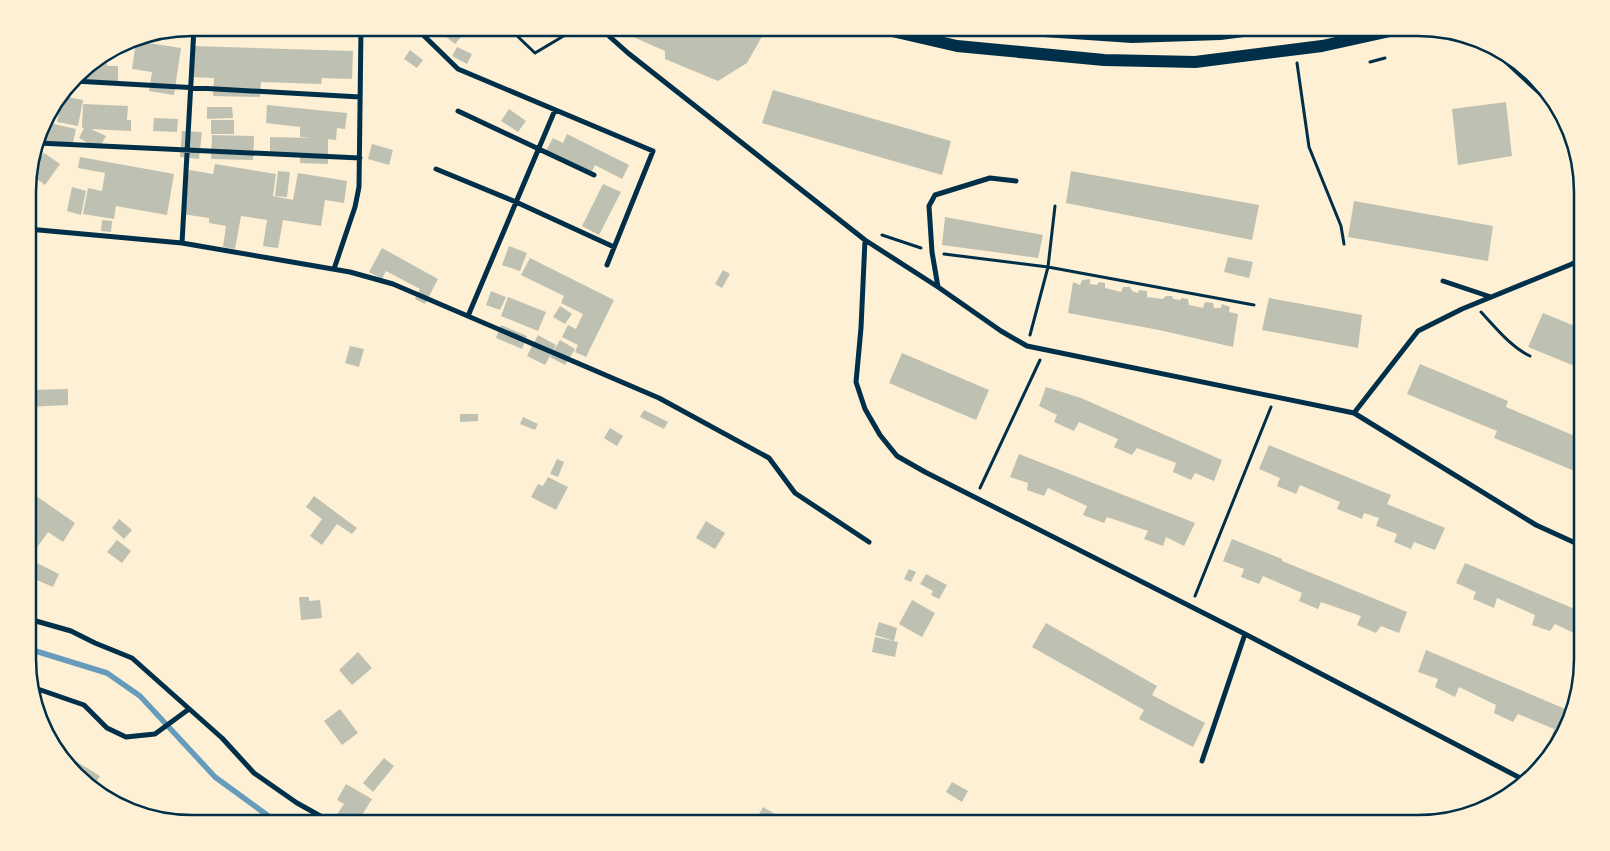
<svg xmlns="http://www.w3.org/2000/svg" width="1610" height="851" viewBox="0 0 1610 851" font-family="Signika,sans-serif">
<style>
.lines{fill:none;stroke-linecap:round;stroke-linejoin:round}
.stream{stroke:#669bbc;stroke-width:5.5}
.building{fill:#bec0b2}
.path{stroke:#003049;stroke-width:3}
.minor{stroke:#003049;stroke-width:5}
.primary{stroke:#003049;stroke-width:12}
.rim{fill:none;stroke:#003049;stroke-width:2.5}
</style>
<rect width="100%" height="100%" fill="#fdf0d5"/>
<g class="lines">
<path class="stream" d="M 29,649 L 107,673 L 140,696 L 215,777 L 278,823"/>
</g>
<path class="building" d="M 435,28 L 469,28 L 455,44 Z
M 623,28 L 757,28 L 765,31 L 747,63 L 718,81 L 665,59 L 665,51 L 631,36 Z
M 136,41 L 181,48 L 174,95 L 149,91 L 152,72 L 132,69 Z
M 194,46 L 353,51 L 352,79 L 322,78 L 321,84 L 261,82 L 260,97 L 213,96 L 214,78 L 192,77 Z
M 457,47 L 472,54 L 467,64 L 452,56 Z
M 410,50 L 423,60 L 417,68 L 404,59 Z
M 107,54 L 107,66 L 118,66 L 118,83 L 82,83 L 83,69 Z
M 773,90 L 951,141 L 942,175 L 762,123 Z
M 62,96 L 83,100 L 78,126 L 57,122 Z
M 61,98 L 54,124 L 76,129 L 72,147 L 43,142 L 46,123 L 52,124 L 44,122 L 45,119 Z
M 1506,102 L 1512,156 L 1458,165 L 1452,109 Z
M 83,104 L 128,106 L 127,120 L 131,120 L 131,131 L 91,129 L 106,136 L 99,149 L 79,138 L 84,128 L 82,128 Z
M 267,105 L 347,113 L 345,129 L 337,128 L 336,140 L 328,139 L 328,164 L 300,163 L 300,154 L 270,153 L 270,137 L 312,138 L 300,137 L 300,127 L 266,123 Z
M 207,107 L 232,107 L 233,118 L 207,119 Z
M 509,109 L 526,121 L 518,132 L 501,121 Z
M 154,118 L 178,119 L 177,132 L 153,131 Z
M 211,120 L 234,120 L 234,134 L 211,134 Z
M 182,131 L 202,132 L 199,159 L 180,157 Z
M 567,134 L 629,165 L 622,179 L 595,165 L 591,173 L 546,151 L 553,138 L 563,143 Z
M 212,135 L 254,136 L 253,160 L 211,159 Z
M 372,144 L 393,150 L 389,165 L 368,159 Z
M 44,153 L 60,164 L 45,185 L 30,174 Z
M 80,157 L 174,174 L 167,215 L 116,206 L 114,219 L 83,214 L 88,188 L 102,191 L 105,173 L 78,168 Z
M 215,164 L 276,174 L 273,196 L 293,200 L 298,173 L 347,181 L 344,203 L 325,200 L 321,226 L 283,220 L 278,248 L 263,246 L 267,220 L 241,216 L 235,249 L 223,247 L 226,226 L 209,223 L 209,218 L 182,214 L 189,170 L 213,174 Z
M 278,171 L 290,172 L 287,197 L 275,196 Z
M 1071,171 L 1259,205 L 1252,240 L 1066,203 Z
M 603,184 L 621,192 L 599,235 L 582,226 Z
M 72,187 L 86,191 L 81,215 L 67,211 Z
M 1354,201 L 1493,226 L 1488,261 L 1348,237 Z
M 945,217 L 1043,235 L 1038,258 L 942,245 Z
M 102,220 L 112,221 L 111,232 L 101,231 Z
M 509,246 L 527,253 L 520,271 L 502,265 Z
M 382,248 L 438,279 L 425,304 L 415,299 L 420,289 L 386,271 L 382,279 L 369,272 Z
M 1228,257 L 1253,262 L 1249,278 L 1224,272 Z
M 530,258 L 614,300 L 586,357 L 575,352 L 578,345 L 562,337 L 568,325 L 576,329 L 583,314 L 561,303 L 564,296 L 521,275 Z
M 723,270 L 730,274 L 722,288 L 715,284 Z
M 1090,279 L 1090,284 L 1097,285 L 1099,282 L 1105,283 L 1105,288 L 1121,292 L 1123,287 L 1130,287 L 1132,291 L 1138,293 L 1139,290 L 1147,291 L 1147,297 L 1163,299 L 1166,296 L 1172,296 L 1173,299 L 1181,300 L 1181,298 L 1188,299 L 1189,305 L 1203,308 L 1205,302 L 1213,303 L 1214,308 L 1221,308 L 1222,304 L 1230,307 L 1229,312 L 1238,314 L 1233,347 L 1159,330 L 1068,313 L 1073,282 L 1080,285 L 1082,280 Z
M 491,291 L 506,297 L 500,310 L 486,305 Z
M 508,297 L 546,312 L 538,331 L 501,316 Z
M 1269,298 L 1362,315 L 1358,348 L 1262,330 Z
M 560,306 L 572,314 L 565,324 L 553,317 Z
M 1543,313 L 1582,329 L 1582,369 L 1528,347 Z
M 501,325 L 527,336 L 522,349 L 496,338 Z
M 538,335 L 556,345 L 545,365 L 527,356 Z
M 560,340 L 575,349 L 565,365 L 550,357 Z
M 350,346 L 364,349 L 359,367 L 345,363 Z
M 902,353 L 989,390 L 976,420 L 889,383 Z
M 1420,364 L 1508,401 L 1506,407 L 1582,439 L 1582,474 L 1494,438 L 1497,431 L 1407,394 Z
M 1046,387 L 1081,398 L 1222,460 L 1214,481 L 1195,473 L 1191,480 L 1173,472 L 1176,463 L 1137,448 L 1132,455 L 1114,447 L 1118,439 L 1079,422 L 1074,431 L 1054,422 L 1057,415 L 1039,406 Z
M 68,389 L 68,405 L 28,407 L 28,390 Z
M 644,410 L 668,422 L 664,429 L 640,417 Z
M 460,414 L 478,414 L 478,421 L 460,422 Z
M 523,417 L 538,424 L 535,430 L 520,424 Z
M 610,428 L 623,436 L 617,446 L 604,438 Z
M 1269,445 L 1391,495 L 1387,504 L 1445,528 L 1435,550 L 1414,542 L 1411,549 L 1394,542 L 1397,534 L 1376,526 L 1379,518 L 1364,513 L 1362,519 L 1337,509 L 1340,502 L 1300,485 L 1296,494 L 1277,486 L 1280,478 L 1259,469 Z
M 1019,454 L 1195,523 L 1184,546 L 1166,537 L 1163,546 L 1144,539 L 1148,531 L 1107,517 L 1104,523 L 1083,515 L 1087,506 L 1048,488 L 1044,496 L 1027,490 L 1028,483 L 1010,477 Z
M 557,459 L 564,462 L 558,477 L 550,474 Z
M 548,477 L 568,487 L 556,510 L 531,497 L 538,484 L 543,486 Z
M 29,491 L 75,523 L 63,542 L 48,532 L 36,549 L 29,544 Z
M 314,496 L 357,528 L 352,534 L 337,524 L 322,545 L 310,536 L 322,519 L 306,507 Z
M 119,519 L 132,530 L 124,539 L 112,528 Z
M 706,521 L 725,533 L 715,549 L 696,538 Z
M 1232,539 L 1282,559 L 1282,561 L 1407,612 L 1399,633 L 1381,626 L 1376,633 L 1357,625 L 1361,616 L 1321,602 L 1318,609 L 1299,601 L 1302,593 L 1263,576 L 1259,584 L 1241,577 L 1244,569 L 1223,561 Z
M 117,540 L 131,551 L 122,563 L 107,552 Z
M 37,563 L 59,574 L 53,587 L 30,577 Z
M 1465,563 L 1582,612 L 1582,637 L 1555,624 L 1550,631 L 1532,625 L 1535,615 L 1497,598 L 1494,608 L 1473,599 L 1476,592 L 1456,583 Z
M 909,569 L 916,572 L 911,582 L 904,579 Z
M 926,574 L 947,585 L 939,599 L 931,595 L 933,591 L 920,584 Z
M 299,597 L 309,597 L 309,601 L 320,600 L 322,618 L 301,620 Z
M 912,600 L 935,613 L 922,637 L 899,624 Z
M 879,622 L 897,628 L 894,641 L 875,635 Z
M 1046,623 L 1157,686 L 1152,695 L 1205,723 L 1193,747 L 1139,719 L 1144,710 L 1032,647 Z
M 875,637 L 898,642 L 895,657 L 872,652 Z
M 1426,650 L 1570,711 L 1565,732 L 1557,741 L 1551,738 L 1554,729 L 1518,714 L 1513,722 L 1494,713 L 1496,705 L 1459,687 L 1455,697 L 1435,687 L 1438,679 L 1418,672 Z
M 358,652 L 372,668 L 352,685 L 339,670 Z
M 340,709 L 358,733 L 342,745 L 324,721 Z
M 58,750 L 100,776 L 94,786 L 61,759 Z
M 384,758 L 394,766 L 373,792 L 363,783 Z
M 952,782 L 968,791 L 962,802 L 946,792 Z
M 346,784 L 372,799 L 357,823 L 348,823 L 336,816 L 344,804 L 337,800 Z
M 763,807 L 775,814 L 770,823 L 759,823 L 755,821 Z
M 803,816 L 824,820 L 824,823 L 802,823 Z"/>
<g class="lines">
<path class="path" d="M 513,32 L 535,53 L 577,28
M 1370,62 L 1385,58
M 1297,63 L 1309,147 L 1341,226 L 1344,244
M 1571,145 L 1581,175
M 882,235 L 921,248
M 944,254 L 1048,267 L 1254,305
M 1577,274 L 1581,282
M 1481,312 C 1496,328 1511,347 1530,356
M 1030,335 L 1048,267 L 1055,206
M 980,488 L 1040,360
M 1195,596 L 1271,407"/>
<path class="minor" d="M 292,28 L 361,30
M 416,28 L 458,69 L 653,151 L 607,265
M 603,28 L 610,37 L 628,53 L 865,240 L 938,287 L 1001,331 L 1027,346 L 1354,413 L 1536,525 L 1582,546
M 1486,43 L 1541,94 L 1555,101
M 74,81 L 360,97
M 458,111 L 594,175
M 38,143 L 360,158
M 436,169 L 516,202 L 614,247
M 28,229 L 182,243 L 350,272 L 393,284 L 659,398 L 769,458 L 795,493 L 869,542
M 865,240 L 861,328 L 856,382 L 865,409 L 880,435 L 897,456 L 925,472 L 1245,634 L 1524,780
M 182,243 L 194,28
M 334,269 L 355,207 L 359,187 L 361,28
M 1443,281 L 1491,297
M 938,287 L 932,252 L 929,206 L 935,195 L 990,178 L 1016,181
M 468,316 L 555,110
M 1354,413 L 1418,331 L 1462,309 L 1572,264 L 1581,259
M 29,619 L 71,631 L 95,643 L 132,658 L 222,738 L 254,773 L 297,803 L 333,823
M 32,687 L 84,705 L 107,728 L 126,737 L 155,734 L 189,709
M 1202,761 L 1245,634"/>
<path class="primary" d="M 879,28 L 957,46 L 1104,60 L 1195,62 L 1322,46 L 1404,28
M 1018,28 L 1044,31 L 1132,37 L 1220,34 L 1267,28"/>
</g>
<path d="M0 0H1610V851H0ZM192 36H1418A156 156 0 0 1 1574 192V659A156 156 0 0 1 1418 815H192A156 156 0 0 1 36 659V192A156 156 0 0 1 192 36Z" fill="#fdf0d5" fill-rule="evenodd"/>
<path class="rim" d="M192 36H1418A156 156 0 0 1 1574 192V659A156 156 0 0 1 1418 815H192A156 156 0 0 1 36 659V192A156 156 0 0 1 192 36Z"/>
</svg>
